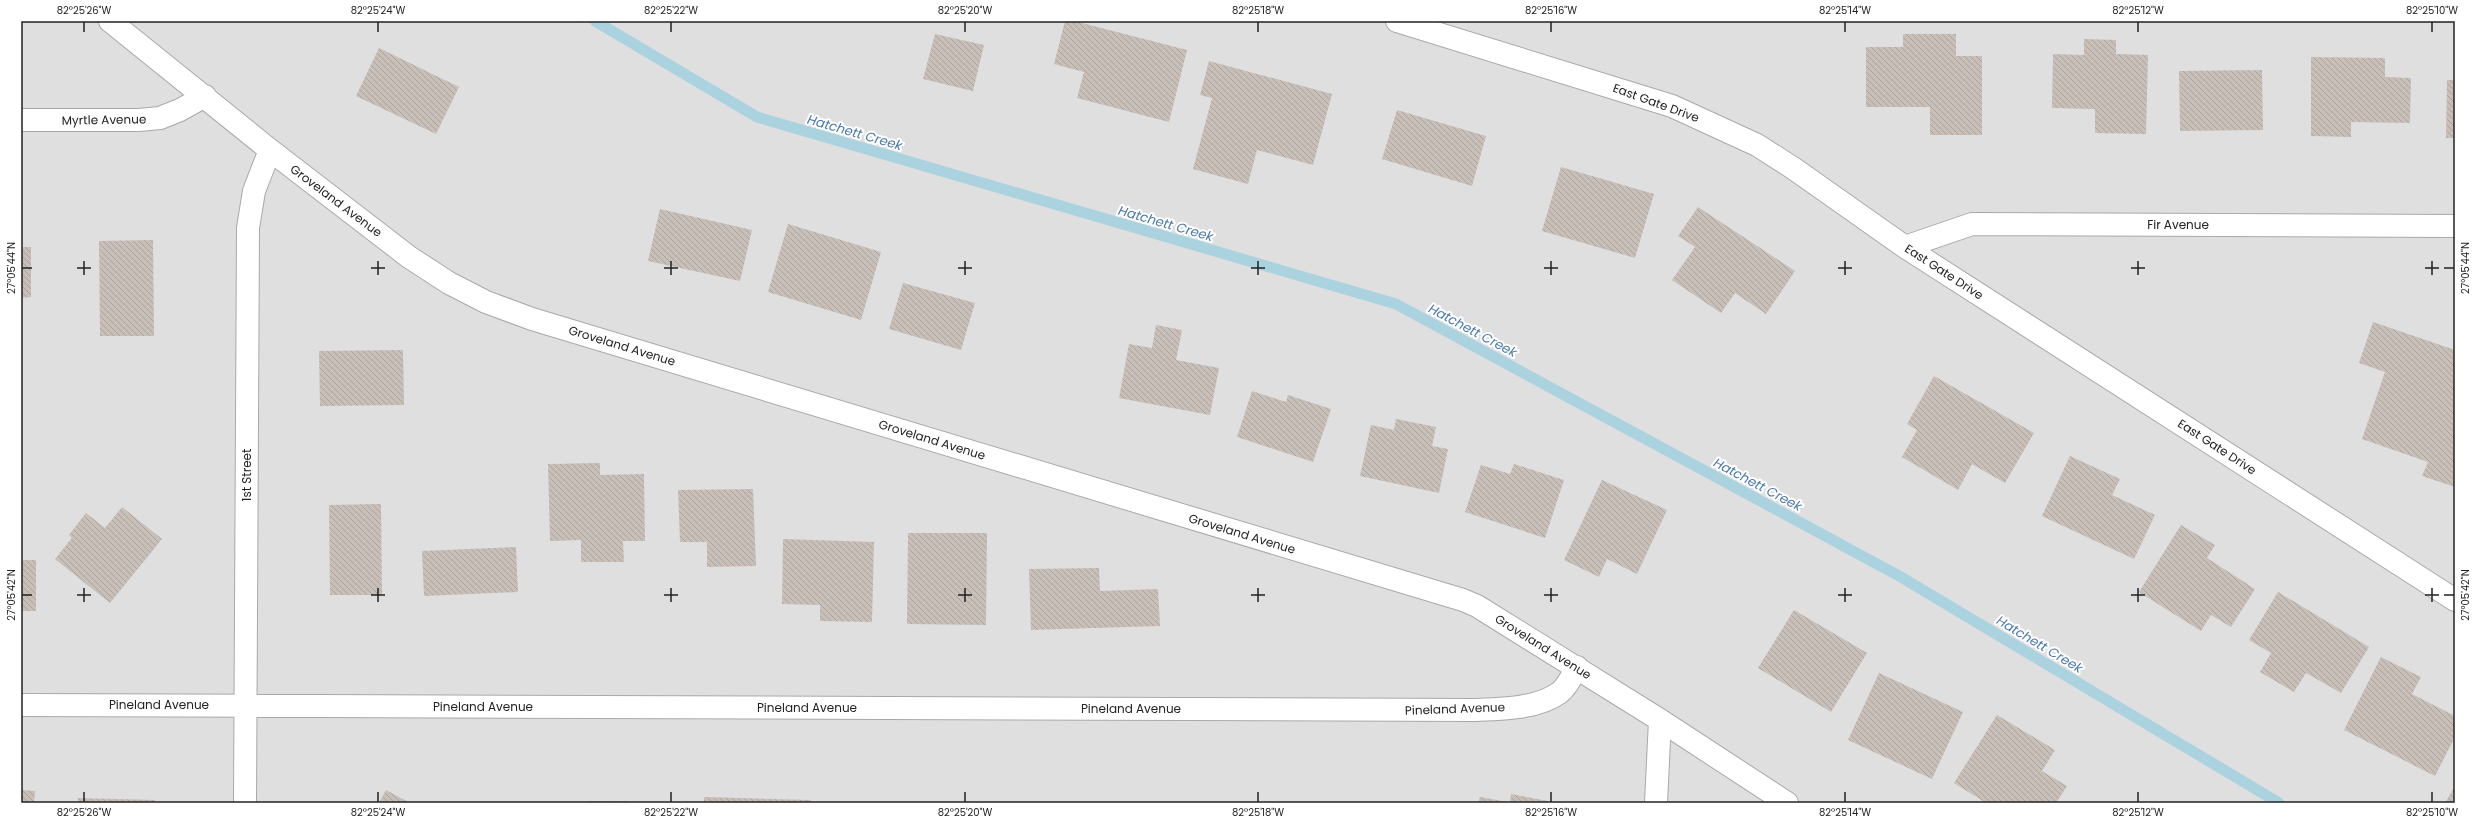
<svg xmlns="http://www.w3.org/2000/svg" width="2476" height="824" viewBox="0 0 2476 824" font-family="Poppins,sans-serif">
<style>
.residential{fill:#e0dfdf}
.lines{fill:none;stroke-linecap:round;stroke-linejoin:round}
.stream{stroke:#aad3df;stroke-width:11}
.building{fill:url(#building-back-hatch)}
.minor-casing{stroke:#a9a9a9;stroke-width:24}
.minor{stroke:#fff;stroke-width:22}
.ticks{fill:none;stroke:#222;stroke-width:1.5}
.labels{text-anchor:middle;stroke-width:4;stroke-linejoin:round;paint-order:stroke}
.street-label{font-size:12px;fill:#222;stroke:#fff}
.water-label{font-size:13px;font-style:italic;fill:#4a7aab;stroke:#fff}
.neatline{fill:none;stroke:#222;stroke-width:1.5}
.ticks-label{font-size:10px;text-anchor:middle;fill:#222}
</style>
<defs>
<pattern id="building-back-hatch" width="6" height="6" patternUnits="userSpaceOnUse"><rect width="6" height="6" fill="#c7bfb8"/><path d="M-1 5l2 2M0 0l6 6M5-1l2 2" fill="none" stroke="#aba49e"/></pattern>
</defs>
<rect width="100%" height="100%" fill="#f2efe9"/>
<path class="residential" d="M 21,21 L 2455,21 L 2455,803 L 21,803 Z"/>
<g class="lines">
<path class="stream" d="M 595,21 L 757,117 L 1396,304 L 1901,577 L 2279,803"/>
</g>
<path class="building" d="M 1065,21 L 1074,21 L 1187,50 L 1169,122 L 1077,98 L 1084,72 L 1054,64 Z
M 935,34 L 984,45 L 973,91 L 923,79 Z
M 1903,34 L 1956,34 L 1956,56 L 1982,56 L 1982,135 L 1930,135 L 1930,107 L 1866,107 L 1866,47 L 1903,47 Z
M 2084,39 L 2116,40 L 2116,54 L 2148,55 L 2146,134 L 2095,133 L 2095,109 L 2052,108 L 2053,54 L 2084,55 Z
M 379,48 L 459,87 L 436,134 L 356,96 Z
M 2311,57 L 2385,58 L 2385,77 L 2411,78 L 2410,123 L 2351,122 L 2351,137 L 2311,136 Z
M 1209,61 L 1332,94 L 1313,165 L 1257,150 L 1248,184 L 1193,169 L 1212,98 L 1200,95 Z
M 2262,70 L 2263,130 L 2180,131 L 2179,71 Z
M 2447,80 L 2455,80 L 2455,138 L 2446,138 Z
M 1397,110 L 1486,136 L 1472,186 L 1382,159 Z
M 1561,167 L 1654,194 L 1635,258 L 1542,231 Z
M 1698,207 L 1795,271 L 1766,314 L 1735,293 L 1721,313 L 1672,280 L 1695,247 L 1678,236 Z
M 660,209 L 752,230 L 740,281 L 648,261 Z
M 788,224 L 881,252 L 861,320 L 768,292 Z
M 153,240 L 154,336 L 100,336 L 99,241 Z
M 21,247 L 31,247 L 31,297 L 21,298 Z
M 903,283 L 975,303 L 961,350 L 889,329 Z
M 2373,322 L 2455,350 L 2455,487 L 2422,476 L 2428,462 L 2362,439 L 2385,372 L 2359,363 Z
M 1156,325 L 1182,330 L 1176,360 L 1219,368 L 1210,415 L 1119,398 L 1129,344 L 1152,348 Z
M 403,350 L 404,405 L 320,406 L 319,351 Z
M 1934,376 L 2034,433 L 2005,483 L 1972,464 L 1958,490 L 1902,457 L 1917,430 L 1907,424 Z
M 1252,391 L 1286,402 L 1288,395 L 1331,409 L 1313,462 L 1237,437 Z
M 1396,419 L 1436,427 L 1432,446 L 1448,449 L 1439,493 L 1360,476 L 1371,425 L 1394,430 Z
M 2070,456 L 2120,479 L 2112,495 L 2155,515 L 2134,559 L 2042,516 Z
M 600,463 L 600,475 L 644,474 L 645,541 L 623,541 L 624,562 L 581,562 L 581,540 L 550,541 L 548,464 Z
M 1514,464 L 1564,480 L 1545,538 L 1465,512 L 1481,465 L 1510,474 Z
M 1602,480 L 1667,510 L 1637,574 L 1607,559 L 1599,577 L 1564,560 Z
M 753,489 L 756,566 L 707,567 L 707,542 L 680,542 L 678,490 Z
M 381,504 L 382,595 L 330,595 L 329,505 Z
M 122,507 L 162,539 L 110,603 L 55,559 L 72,538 L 69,535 L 86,513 L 105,528 Z
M 2181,525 L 2215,545 L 2207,558 L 2255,589 L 2231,627 L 2211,615 L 2201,631 L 2139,592 Z
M 908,533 L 987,533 L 986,625 L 907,624 Z
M 783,539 L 874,542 L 872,622 L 820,621 L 820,605 L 782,604 Z
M 516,547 L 518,592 L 424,596 L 422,551 Z
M 21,560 L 36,560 L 36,611 L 21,611 Z
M 1099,568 L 1100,591 L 1158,589 L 1160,626 L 1031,630 L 1029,569 Z
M 2278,592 L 2369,647 L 2341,693 L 2306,673 L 2294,692 L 2260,672 L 2271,653 L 2249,640 Z
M 1794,610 L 1867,653 L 1831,712 L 1758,668 Z
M 2381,657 L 2421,677 L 2412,694 L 2455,716 L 2455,737 L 2435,776 L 2344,730 Z
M 1879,673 L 1963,712 L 1932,779 L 1848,740 Z
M 1997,715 L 2055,750 L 2042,771 L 2067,786 L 2056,803 L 1986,803 L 1954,783 Z
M 2455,786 L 2455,803 L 2445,803 Z
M 21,790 L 35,791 L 34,803 L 21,803 Z
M 386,790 L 410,803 L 379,803 Z
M 1511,794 L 1553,802 L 1552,803 L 1510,803 Z
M 704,797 L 811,800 L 811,803 L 704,803 Z
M 1480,797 L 1508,802 L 1508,803 L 1478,803 Z
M 78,798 L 155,800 L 155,803 L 78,803 Z
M 589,801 L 628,801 L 628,803 L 589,803 Z"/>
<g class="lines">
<g class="minor-casing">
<path id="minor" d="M 110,21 L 270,150 L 409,257 L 449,283 L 486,302 L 532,319 L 1463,600 L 1477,606 L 1660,720 L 1787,803
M 1397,21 L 1672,106 L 1757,145 L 1793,168 L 1905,247 L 2455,600
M 21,120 L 139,120 L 160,118 L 180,110 L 205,96
M 1905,247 L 1972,224 L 2455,226
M 21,705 L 1474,710 C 1500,709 1537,709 1559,693 C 1567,687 1572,676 1577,667
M 245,803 L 248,228 L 254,191 L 270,150
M 1656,803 L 1660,720"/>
</g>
<use href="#minor" class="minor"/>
</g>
<path class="ticks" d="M 84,22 L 84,32M 378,22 L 378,32M 671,22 L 671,32M 965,22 L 965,32M 1258,22 L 1258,32M 1551,22 L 1551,32M 1845,22 L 1845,32M 2138,22 L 2138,32M 2432,22 L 2432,32M 84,261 L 84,275M 378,261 L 378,275M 671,261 L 671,275M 965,261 L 965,275M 1258,261 L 1258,275M 1551,261 L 1551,275M 1845,261 L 1845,275M 2138,261 L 2138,275M 2432,261 L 2432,275M 22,268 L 32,268M 77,268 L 91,268M 371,268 L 385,268M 664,268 L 678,268M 958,268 L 972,268M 1251,268 L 1265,268M 1544,268 L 1558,268M 1838,268 L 1852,268M 2131,268 L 2145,268M 2425,268 L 2439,268M 2444,268 L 2454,268M 84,588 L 84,602M 378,588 L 378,602M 671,588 L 671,602M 965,588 L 965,602M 1258,588 L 1258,602M 1551,588 L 1551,602M 1845,588 L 1845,602M 2138,588 L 2138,602M 2432,588 L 2432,602M 22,595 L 32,595M 77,595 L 91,595M 371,595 L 385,595M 664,595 L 678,595M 958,595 L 972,595M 1251,595 L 1265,595M 1544,595 L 1558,595M 1838,595 L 1852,595M 2131,595 L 2145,595M 2425,595 L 2439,595M 2444,595 L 2454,595M 84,792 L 84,802M 378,792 L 378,802M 671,792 L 671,802M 965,792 L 965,802M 1258,792 L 1258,802M 1551,792 L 1551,802M 1845,792 L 1845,802M 2138,792 L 2138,802M 2432,792 L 2432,802"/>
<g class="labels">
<g class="street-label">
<text transform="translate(1656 103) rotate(20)" y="4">East Gate Drive</text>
<text transform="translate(104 120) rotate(-1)" y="4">Myrtle Avenue</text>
<text transform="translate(336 201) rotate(37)" y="4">Groveland Avenue</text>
<text x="2178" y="229">Fir Avenue</text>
<text transform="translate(1944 272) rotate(33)" y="4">East Gate Drive</text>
<text transform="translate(622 346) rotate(17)" y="4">Groveland Avenue</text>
<text transform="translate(932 440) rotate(17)" y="4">Groveland Avenue</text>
<text transform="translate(2217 447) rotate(33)" y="4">East Gate Drive</text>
<text transform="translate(247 475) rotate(-90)" y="4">1st Street</text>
<text transform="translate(1242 534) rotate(17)" y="4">Groveland Avenue</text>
<text transform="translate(1543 647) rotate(32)" y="4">Groveland Avenue</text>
<text x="159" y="709">Pineland Avenue</text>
<text x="483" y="711">Pineland Avenue</text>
<text x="807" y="712">Pineland Avenue</text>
<text x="1131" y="713">Pineland Avenue</text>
<text transform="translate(1455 709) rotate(-2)" y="4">Pineland Avenue</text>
</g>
<g class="water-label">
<text transform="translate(855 132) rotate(16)" y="5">Hatchett Creek</text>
<text transform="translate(1166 223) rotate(16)" y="5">Hatchett Creek</text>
<text transform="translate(1473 330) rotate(28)" y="5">Hatchett Creek</text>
<text transform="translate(1758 484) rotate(28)" y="5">Hatchett Creek</text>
<text transform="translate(2040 644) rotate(31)" y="5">Hatchett Creek</text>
</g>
</g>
<rect width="2476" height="824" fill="none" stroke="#ffffff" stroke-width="44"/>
<rect x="22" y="22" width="2432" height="780" class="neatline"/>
<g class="ticks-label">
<text x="84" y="14">82°25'26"W</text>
<text x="378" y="14">82°25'24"W</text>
<text x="671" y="14">82°25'22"W</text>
<text x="965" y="14">82°25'20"W</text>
<text x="1258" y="14">82°25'18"W</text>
<text x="1551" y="14">82°25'16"W</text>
<text x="1845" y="14">82°25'14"W</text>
<text x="2138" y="14">82°25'12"W</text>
<text x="2432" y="14">82°25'10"W</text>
<text transform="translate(11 268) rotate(-90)" y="4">27°05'44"N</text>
<text transform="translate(2465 268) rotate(-90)" y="4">27°05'44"N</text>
<text transform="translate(11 595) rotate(-90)" y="4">27°05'42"N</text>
<text transform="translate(2465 595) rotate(-90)" y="4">27°05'42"N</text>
<text x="84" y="816">82°25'26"W</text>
<text x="378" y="816">82°25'24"W</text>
<text x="671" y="816">82°25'22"W</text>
<text x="965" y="816">82°25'20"W</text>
<text x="1258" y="816">82°25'18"W</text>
<text x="1551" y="816">82°25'16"W</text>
<text x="1845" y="816">82°25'14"W</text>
<text x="2138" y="816">82°25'12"W</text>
<text x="2432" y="816">82°25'10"W</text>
</g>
</svg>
